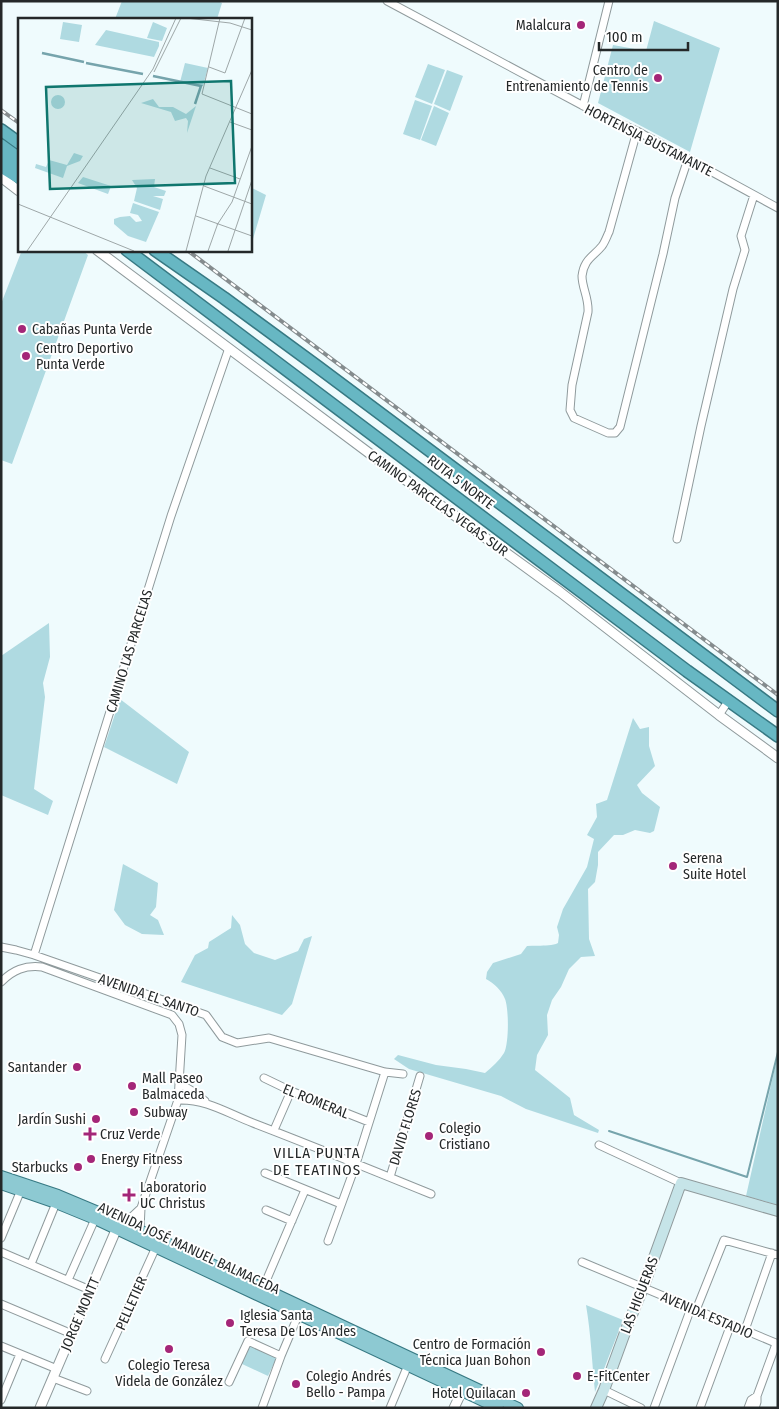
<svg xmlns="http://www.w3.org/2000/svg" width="779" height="1409" viewBox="0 0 779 1409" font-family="'Fira Sans Condensed',sans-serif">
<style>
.green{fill:#afdae1}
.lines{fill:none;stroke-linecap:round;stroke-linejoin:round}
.stream{stroke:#76a4ac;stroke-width:2}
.minor-casing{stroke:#8f9a9c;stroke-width:9}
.tertiary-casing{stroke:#8f9a9c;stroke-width:11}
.secondary-casing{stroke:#8f9a9c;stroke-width:12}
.primary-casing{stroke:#377983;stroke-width:12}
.trunk-casing{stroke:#377983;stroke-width:14}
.minor{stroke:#fff;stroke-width:7}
.tertiary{stroke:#fff;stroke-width:9}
.secondary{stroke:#c6e4e8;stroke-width:10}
.primary{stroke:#8dc9d2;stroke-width:10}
.trunk{stroke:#67b7c3;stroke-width:11}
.rail-casing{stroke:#858c8e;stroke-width:4}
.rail{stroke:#fff;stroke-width:2;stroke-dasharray:5.5;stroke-linecap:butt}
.poi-dot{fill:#a42678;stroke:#fff;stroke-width:2}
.labels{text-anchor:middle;stroke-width:4;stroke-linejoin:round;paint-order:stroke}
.poi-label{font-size:14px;fill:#242829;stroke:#fff;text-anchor:start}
.street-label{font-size:14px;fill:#242829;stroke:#fff}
.neighbourhood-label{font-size:15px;letter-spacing:1px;fill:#242829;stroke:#fff}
.inset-river{fill:none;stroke:#76a4ac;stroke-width:2.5}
.inset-road{fill:none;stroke:#9ea7a8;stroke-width:1}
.view{fill:#0f766e;fill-opacity:0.15;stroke:#0f766e;stroke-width:2.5}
.inset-edge{fill:none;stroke:#242829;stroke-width:2.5}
</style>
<rect width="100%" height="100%" fill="#effbfd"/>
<path class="green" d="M 122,1 L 218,1 L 222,3 L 217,19 L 115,19 Z
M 654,21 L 720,48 L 690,152 L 598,103 L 613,45 L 646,51 Z
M 428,64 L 445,70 L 432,104 L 415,97 Z
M 447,70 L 463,76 L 450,111 L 434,104 Z
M 415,100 L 432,106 L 420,140 L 403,134 Z
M 434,106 L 449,113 L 436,146 L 421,140 Z
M 250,187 L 266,195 L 250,249 Z
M 22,250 L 82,250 L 88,255 L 12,464 L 1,460 L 1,304 Z
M 49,623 L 50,657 L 43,683 L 45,697 L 34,789 L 53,801 L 48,815 L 1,795 L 1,656 Z
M 120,699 L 189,752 L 177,784 L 104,747 Z
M 633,718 L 640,729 L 649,727 L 649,746 L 655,766 L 637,785 L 642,793 L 660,807 L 654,831 L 650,833 L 635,830 L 623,835 L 614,835 L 598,852 L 598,865 L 595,882 L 588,889 L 589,939 L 595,956 L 581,957 L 569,969 L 561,987 L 552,1000 L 547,1015 L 548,1035 L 537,1055 L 535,1070 L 570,1098 L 574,1115 L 599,1130 L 598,1133 L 526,1109 L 501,1096 L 409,1069 L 394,1059 L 398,1055 L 436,1065 L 466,1069 L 485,1073 C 492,1067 499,1061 504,1053 C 509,1044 509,1009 505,999 C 502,991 494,983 486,979 L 487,972 L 493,963 L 521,954 L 527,946 C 537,945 550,947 558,943 L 559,935 L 557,927 L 563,909 L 587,867 L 594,839 L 587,835 L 597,817 L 596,804 L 607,800 Z
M 123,864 L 158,883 L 156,907 L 150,915 L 158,920 L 164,935 L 142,934 L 125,925 L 114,910 Z
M 232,915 L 240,925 L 245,944 L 254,953 L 275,960 L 298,951 L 304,939 L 312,936 L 292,1004 L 282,1015 L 181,982 L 195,955 L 208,948 L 209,942 L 231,928 Z
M 778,1054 L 778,1205 L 746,1196 Z
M 586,1305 L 623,1320 L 595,1392 C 592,1363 591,1334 586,1305 Z
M 249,1344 L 277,1357 L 268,1376 L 240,1363 Z"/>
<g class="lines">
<path class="stream" d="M 609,1131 L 747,1177 L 778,1052"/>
<g class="minor-casing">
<path id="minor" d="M 387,1 L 589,109 L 637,131 L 778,208
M 583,106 L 609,1
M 637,131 L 609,232 C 607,236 605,242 602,246 C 593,257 584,259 582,276 C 582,288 589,298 588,312 L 572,385 L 570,410 L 574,418 L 608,433 L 615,433 L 620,427 L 663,254 L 675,198 L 688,159
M 677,539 L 701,426 L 733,289 L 745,250 L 741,236 L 754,195
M 719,715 L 729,700
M 1,947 L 16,950 L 34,955 L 206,1015 L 222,1037 L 237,1043 L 269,1038 L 385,1072 L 403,1074
M 34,955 L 171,516 L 229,348
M 1,982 C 13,970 25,965 42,967 L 172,1015 L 179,1024 L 182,1035 L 178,1100 L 141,1208 L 140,1230
M 264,1078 L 291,1091 L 369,1122
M 179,1083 L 194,1092 L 205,1101
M 178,1100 C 207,1099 227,1113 253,1123 C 313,1146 372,1170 431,1194
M 274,1130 L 291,1091
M 599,1145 L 681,1183
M 265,1173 L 341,1204
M 390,1177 L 420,1076
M 266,1210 L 292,1221
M 125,1223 L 141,1208
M 1,1238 L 21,1190
M 328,1241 L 356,1164 L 385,1072
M 1,1252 L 90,1290
M 582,1262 L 778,1344
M 31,1264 L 56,1203
M 68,1280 L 95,1219
M 263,1288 L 305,1190
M 1,1304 L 72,1334
M 696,1310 L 724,1240 L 778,1255
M 745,1330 L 772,1253
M 1,1346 L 57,1369
M 105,1359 L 156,1247
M 53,1378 L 87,1391
M 229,1382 L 248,1341 L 281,1356
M 604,1390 L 641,1408
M 1,1400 L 20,1354
M 262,1408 L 281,1356 L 300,1311
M 390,1408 L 408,1365
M 654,1408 L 691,1308
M 700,1408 L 731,1324
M 748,1408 L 751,1400 L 757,1396 L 776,1344
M 755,1408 L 757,1402 L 757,1396"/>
</g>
<g class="tertiary-casing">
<path id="tertiary" d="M 1,177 L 19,191
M 97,250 L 381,462 L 560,592 L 719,715 L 778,758
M 40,1408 L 119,1223
M 454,1408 L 462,1391"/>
</g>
<g class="secondary-casing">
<path id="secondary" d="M 596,1408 L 604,1390 L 627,1327 L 643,1288 L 681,1183 L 778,1211"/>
</g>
<g class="primary-casing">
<path id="primary" d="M 1,1176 L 58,1195 L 120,1221 L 518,1408
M 1,1184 L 56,1203 L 95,1219 L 498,1408"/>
</g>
<g class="trunk-casing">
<path id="trunk" d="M 1,130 L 19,143
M 1,145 L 19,158
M 1,157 L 19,169
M 1,167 L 19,178
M 127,250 L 687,671 L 778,736
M 155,250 L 224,298 L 318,367 L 778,711"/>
</g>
<use href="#minor" class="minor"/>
<use href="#tertiary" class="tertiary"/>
<use href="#secondary" class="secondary"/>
<use href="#primary" class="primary"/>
<use href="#trunk" class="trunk"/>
<g class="rail-casing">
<path id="rail" d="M 1,110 L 19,123
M 187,250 L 778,695"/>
</g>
<use href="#rail" class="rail"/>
</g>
<g class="poi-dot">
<circle cx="581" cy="25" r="5"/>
<circle cx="658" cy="78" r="5"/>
<circle cx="22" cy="329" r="5"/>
<circle cx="26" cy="356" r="5"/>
<circle cx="673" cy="866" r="5"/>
<circle cx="77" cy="1067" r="5"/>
<circle cx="132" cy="1086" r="5"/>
<circle cx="134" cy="1112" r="5"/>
<circle cx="96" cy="1119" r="5"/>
<path d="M87.5 1126.5h5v5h5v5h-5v5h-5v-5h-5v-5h5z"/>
<circle cx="429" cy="1136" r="5"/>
<circle cx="91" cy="1159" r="5"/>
<circle cx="78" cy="1167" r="5"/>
<path d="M126.5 1187.5h5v5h5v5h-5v5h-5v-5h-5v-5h5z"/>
<circle cx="230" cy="1323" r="5"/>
<circle cx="169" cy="1349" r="5"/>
<circle cx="541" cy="1352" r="5"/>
<circle cx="577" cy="1376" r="5"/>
<circle cx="296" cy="1384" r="5"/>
<circle cx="526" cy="1393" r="5"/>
</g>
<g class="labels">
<g class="poi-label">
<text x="571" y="30" text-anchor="end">Malalcura</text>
<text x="648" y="75" text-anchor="end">Centro de<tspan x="648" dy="16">Entrenamiento de Tennis</tspan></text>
<text x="32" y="334">Cabañas Punta Verde</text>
<text x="36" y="353">Centro Deportivo<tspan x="36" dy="16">Punta Verde</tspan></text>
<text x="683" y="863">Serena<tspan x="683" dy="16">Suite Hotel</tspan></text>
<text x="67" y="1072" text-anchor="end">Santander</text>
<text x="142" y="1083">Mall Paseo<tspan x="142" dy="16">Balmaceda</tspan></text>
<text x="144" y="1117">Subway</text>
<text x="86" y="1124" text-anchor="end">Jardín Sushi</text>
<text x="439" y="1133">Colegio<tspan x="439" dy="16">Cristiano</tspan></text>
<text x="100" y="1139">Cruz Verde</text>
<text x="101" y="1164">Energy Fitness</text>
<text x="68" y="1172" text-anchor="end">Starbucks</text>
<text x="140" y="1192">Laboratorio<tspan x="140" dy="16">UC Christus</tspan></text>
<text x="240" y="1320">Iglesia Santa<tspan x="240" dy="16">Teresa De Los Andes</tspan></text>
<text x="531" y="1349" text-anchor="end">Centro de Formación<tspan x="531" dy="16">Técnica Juan Bohon</tspan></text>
<text x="169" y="1370" text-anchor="middle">Colegio Teresa<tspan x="169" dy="16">Videla de González</tspan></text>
<text x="306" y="1381">Colegio Andrés<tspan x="306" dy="16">Bello - Pampa</tspan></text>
<text x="587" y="1381">E-FitCenter</text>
<text x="516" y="1398" text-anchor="end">Hotel Quilacan</text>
</g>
<g class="street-label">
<text transform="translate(649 140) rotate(27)" y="5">HORTENSIA BUSTAMANTE</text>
<text transform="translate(461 482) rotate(37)" y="5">RUTA 5 NORTE</text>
<text transform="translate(438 503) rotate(36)" y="5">CAMINO PARCELAS VEGAS SUR</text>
<text transform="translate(129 651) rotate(-73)" y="5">CAMINO LAS PARCELAS</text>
<text transform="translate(149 995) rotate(19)" y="5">AVENIDA EL SANTO</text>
<text transform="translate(316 1101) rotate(22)" y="5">EL ROMERAL</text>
<text transform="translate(405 1127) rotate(-73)" y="5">DAVID FLORES</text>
<text transform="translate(189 1248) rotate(25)" y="5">AVENIDA JOSÉ MANUEL BALMACEDA</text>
<text transform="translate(639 1295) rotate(-69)" y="5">LAS HIGUERAS</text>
<text transform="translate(131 1303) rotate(-66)" y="5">PELLETIER</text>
<text transform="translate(80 1314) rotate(-67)" y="5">JORGE MONTT</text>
<text transform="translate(707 1315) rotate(23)" y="5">AVENIDA ESTADIO</text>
</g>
<g class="neighbourhood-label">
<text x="317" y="1158">VILLA PUNTA<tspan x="317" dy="17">DE TEATINOS</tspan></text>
</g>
</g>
<g transform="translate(18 18)">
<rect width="234" height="234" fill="#effbfd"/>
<path d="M 45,4 L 64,7 L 61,24 L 42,21 ZM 135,4 L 149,10 L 144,23 L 129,20 ZM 88,12 L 141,24 L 141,28 L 136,39 L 77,27 ZM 167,45 L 190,50 L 185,68 L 162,64 ZM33 84a7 7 0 1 1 14 0a7 7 0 1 1-14 0ZM 135,81 L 141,89 L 155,89 L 168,96 L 178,88 L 169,115 L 170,103 L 168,100 L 157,103 L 153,94 L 123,85 ZM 56,135 L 65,138 L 62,143 L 49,148 L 45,160 L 17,150 L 18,146 L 28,149 L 31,142 L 49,147 ZM 65,159 L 93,168 L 90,176 L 60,165 ZM 137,161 L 136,169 L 148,173 L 146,178 L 135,178 L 145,181 L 142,192 L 116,183 L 119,170 L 114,162 ZM 115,185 L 141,194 L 128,224 L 110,218 L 96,206 L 96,201 L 102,199 L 112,198 L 118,204 L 124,203 L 120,197 L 112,195 Z" fill="#afdae1"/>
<path class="inset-river" d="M 24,35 L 66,44M 68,45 L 125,56M 135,58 L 183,68 L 177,86"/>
<path class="inset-road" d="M 168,0 L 212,5 L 234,12M 202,0 L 184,76 L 234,96M 191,49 L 207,55 L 227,0M 136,54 L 163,0M 212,104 L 234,112M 192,150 L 222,161M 186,168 L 234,186M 0,186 L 116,233M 178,198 L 234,218M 199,207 L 214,184 L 234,128M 9,233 L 135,51 L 158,0M 168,233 L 188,158 L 234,52M 190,233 L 200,205M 210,233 L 234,162"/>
<path class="view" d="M 213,63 L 217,165 L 32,171 L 28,69 Z"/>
<rect width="234" height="234" class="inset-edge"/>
</g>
<rect width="779" height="1409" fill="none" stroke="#242829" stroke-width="5"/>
<path d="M599 42v8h89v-8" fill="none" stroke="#242829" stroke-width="2.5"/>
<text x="606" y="42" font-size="15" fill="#242829" stroke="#ffffff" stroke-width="4" paint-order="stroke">100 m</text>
</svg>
